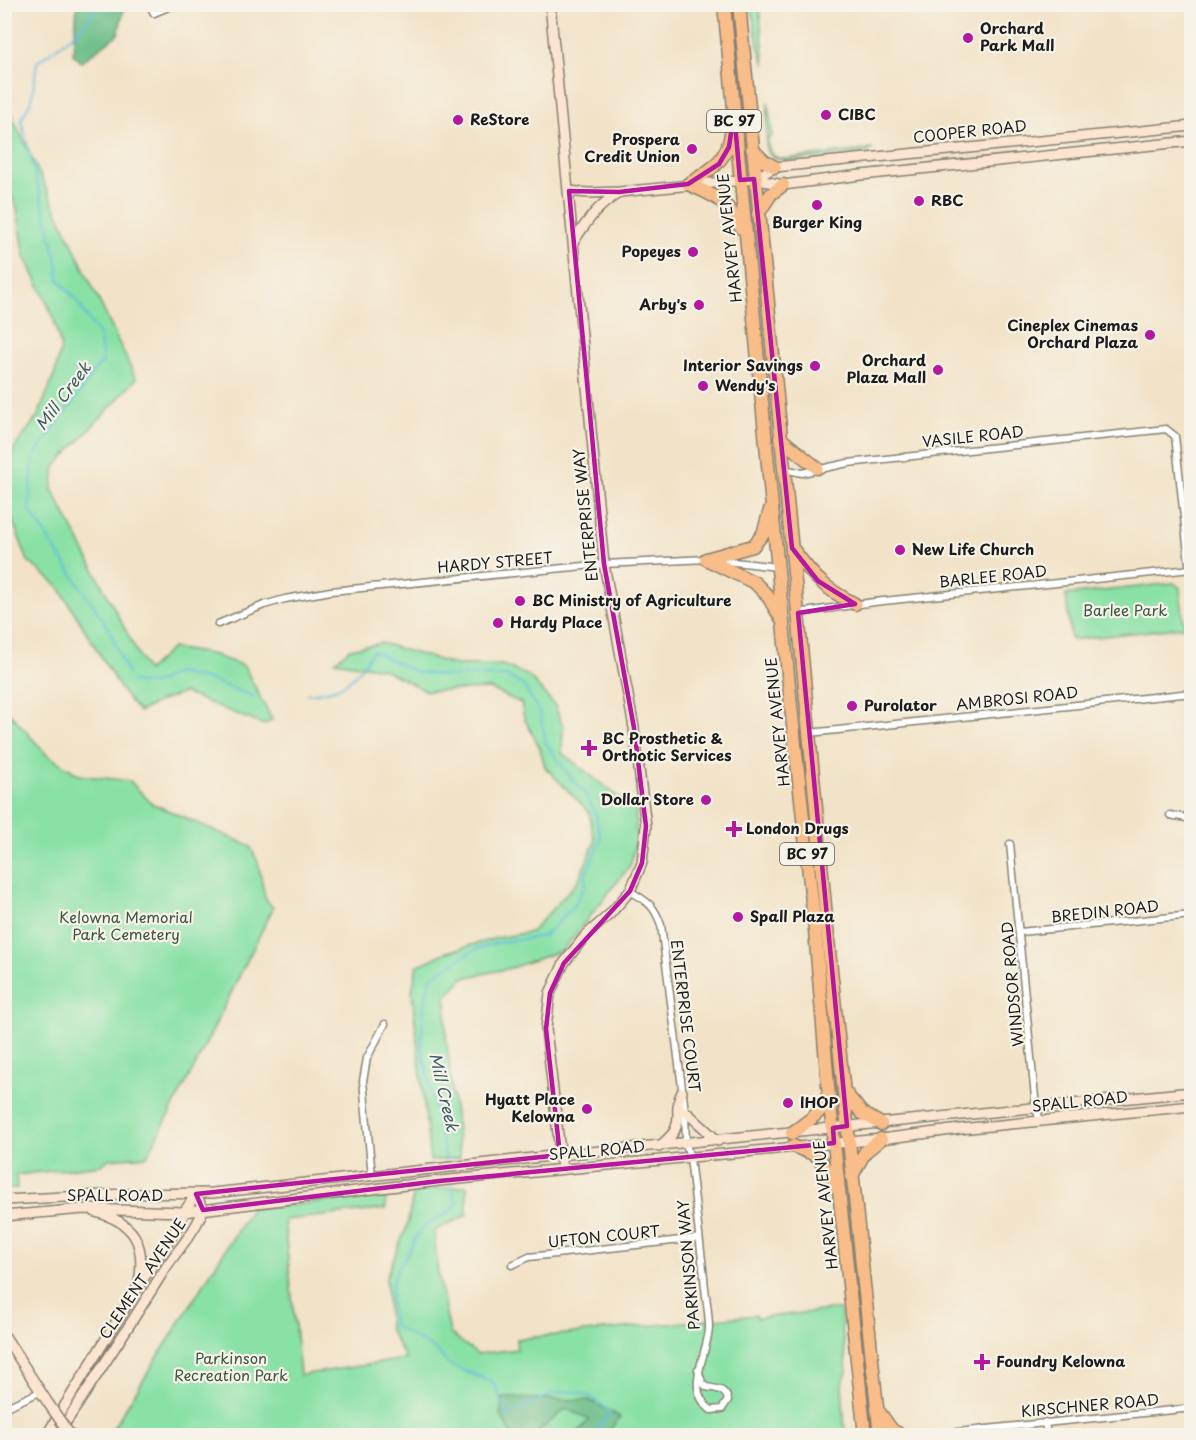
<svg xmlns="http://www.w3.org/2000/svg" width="1196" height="1440" viewBox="0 0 1196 1440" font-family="'Playpen Sans',sans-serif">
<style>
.green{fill:#89e1a6;stroke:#527e61;stroke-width:1.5}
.forest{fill:#6ebf8b;stroke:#456e54;stroke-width:1.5}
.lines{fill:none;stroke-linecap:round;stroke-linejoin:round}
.stream{stroke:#5cb9da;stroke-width:2}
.street-casing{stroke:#878072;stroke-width:9}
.secondary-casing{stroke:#878072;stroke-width:12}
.highway-casing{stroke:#878072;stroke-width:15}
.street{stroke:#fff;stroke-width:6}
.secondary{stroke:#fce5d0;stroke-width:9}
.highway{stroke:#f8bd89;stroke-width:12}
.secondary-bridge-casing{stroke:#878072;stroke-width:12;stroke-linecap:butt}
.secondary-bridge{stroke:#fce5d0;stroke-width:9}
.marked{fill:none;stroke:#b5179e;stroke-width:4.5;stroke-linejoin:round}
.poi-dot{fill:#b5179e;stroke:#f7f3e8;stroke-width:2}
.labels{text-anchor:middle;stroke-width:4.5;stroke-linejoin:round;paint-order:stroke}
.shield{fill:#f7f3e8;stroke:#5e5c59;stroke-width:1.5}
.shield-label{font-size:14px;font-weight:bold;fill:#1c1c1c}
.poi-label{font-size:15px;font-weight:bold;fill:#1c1c1c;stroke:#f7f3e8;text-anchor:start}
.street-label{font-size:15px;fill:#1c1c1c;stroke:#f7f3e8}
.park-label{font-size:15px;fill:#3d5745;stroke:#f7f3e8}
.water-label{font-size:16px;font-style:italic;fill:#365b68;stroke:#f7f3e8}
</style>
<rect width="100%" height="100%" fill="#f7f3e8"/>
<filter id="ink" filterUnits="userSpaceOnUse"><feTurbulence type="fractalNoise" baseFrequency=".0167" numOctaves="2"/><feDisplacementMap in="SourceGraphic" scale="12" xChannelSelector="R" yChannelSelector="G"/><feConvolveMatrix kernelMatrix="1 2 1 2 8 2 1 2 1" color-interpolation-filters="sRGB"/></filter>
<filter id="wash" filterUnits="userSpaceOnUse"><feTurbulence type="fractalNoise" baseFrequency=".008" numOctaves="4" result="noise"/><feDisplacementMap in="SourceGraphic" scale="24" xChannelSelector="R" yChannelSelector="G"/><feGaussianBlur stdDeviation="1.35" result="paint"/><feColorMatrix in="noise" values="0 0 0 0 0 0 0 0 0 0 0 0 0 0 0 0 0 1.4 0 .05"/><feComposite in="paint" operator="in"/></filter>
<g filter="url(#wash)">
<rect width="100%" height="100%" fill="#f2e3c8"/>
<path class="green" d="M 751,5 L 759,5 L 765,65 L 758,46 Z
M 5,101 L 136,379 L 55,467 L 52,489 L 147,671 L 172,648 L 211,654 L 244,666 L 272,720 L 264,725 L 184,693 L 163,700 L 139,712 L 123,693 L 59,587 L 28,561 L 5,501 L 5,479 L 14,448 L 38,416 L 55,373 L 61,347 L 53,316 L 25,256 L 17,208 L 5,183 Z
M 768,101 L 772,136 L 768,139 C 767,151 772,158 785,159 L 873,149 L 866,153 L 786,161 L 774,158 L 766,150 Z
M 1174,583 L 1180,588 L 1184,627 L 1071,640 L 1066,595 Z
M 381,643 L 456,665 L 503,665 L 529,676 L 555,706 L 563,727 L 562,753 L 636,811 L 636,842 L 630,866 L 563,950 L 511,968 L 463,978 L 446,996 L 446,1036 L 460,1158 L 430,1161 L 412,991 L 417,966 L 447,952 L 497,938 L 531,932 L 578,881 L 595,842 L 589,812 L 545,767 L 540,748 L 524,718 L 521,703 L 490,689 L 426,691 L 383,669 L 335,661 L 350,649 Z
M 5,708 L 47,755 L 79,775 L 130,781 L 151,803 L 250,846 L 258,862 L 265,898 L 273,908 L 195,1066 L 147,1156 L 109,1159 L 101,1165 L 16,1175 L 17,1188 L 5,1190 C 2,1161 10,1133 4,1105 Z
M 467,1186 L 467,1215 L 434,1231 L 438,1274 L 450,1333 L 477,1354 L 517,1349 L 516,1339 L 756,1315 L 757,1318 L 840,1309 L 847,1372 L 842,1384 L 845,1435 L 108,1436 L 251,1209 L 385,1195 L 386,1209 L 284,1220 L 300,1375 L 406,1359 L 389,1329 L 386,1277 L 407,1226 L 414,1191 Z"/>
<path class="forest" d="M 77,5 L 125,5 L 118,34 L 81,62 L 73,54 Z
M 503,1398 L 589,1400 L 620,1417 L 606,1435 L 575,1435 L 590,1419 L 566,1409 L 534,1435 L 512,1435 L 500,1414 Z"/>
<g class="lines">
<path class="stream" d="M 96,4 C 92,26 54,49 37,62 L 32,99 L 21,120 L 57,260 L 59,280 L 77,301 L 100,337 L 103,362 L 92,373 L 81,391 L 33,457 L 29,510 L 109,629 L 128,674
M 131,682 L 153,684 L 177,673 L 210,680 L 255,697
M 307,694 C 346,691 352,681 373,651 L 416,672 L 445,676 L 506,676 L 523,685 L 540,713 L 546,743 L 570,777 L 586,795 L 596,816 L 601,841 L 586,872 L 585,886 L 573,907 L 544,936 L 496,943 L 474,950 L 431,977 L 424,1006 L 421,1043 L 447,1165
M 450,1182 L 457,1205 C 448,1215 435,1218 425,1226 C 415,1235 411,1247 405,1258 C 403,1263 400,1266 397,1270 C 389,1286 390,1310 394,1326 L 436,1350 L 449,1365 L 493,1382 L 508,1416 C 546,1396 576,1374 610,1413 L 591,1436"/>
</g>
</g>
<g filter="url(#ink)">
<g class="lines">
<g class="street-casing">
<path id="street" d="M 149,4 L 154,13 L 173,5
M 784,469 L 802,473 L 848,463 L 1166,429 L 1175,436 L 1192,590
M 717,560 L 778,567
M 798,613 L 874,602 L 1191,569
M 218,624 L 264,605 L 285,599 L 331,591 L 604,564 L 707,559
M 809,733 L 1192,693
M 1170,815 L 1192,819
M 1010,844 L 1036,1108 L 1040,1121
M 630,891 C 648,902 654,905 661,925 L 685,1111 L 686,1144 L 690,1158 C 695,1198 699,1237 704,1277 C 705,1294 709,1311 709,1328 C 708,1354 683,1389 711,1410 L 722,1409 L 728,1400 C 725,1388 716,1389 706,1387 L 702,1382 L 698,1370
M 1020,932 L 1192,915
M 372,1176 L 363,1081 L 367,1058 L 385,1024
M 512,1265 L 529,1257 L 699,1238
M 4,1408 L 40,1392
M 1045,1422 L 1047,1436
M 919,1436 L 1192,1408"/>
</g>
<g class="secondary-casing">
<path id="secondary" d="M 550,4 L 604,564 L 634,728 L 646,826 L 642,863 L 630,891 L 610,914 L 585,936 L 564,963 L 550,993 L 546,1029 L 562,1169
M 754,179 L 775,167 L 1192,126
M 569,191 L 588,193 L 619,192 L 754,179 L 783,185 L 861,175 L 1192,141
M 574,241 C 587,221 598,205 619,193
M 685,1111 L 718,1141
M 659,1147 C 665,1141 674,1135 676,1127 C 681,1115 674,1107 682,1092
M 4,1200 L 125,1194 L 212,1193 L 560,1155 L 1192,1092
M 95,1212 C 134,1222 146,1243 139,1282
M 4,1216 L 83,1209 L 184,1212 L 439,1181 L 881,1139 L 960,1129 L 1192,1106
M 4,1335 L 48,1403
M 46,1436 L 138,1287 L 181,1222 L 184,1212 L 196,1194
M 57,1436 C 93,1381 129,1327 163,1272 C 176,1251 195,1233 203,1210 L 196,1194"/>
</g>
<g class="highway-casing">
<path id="highway" d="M 724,4 L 791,706 L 815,930 L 828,1086 L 865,1436
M 739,4 L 798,613 L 830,960 L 880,1436
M 752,149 L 764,161 L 775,167
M 688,184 C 709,172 727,161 731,134
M 688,184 C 714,195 728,201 741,228
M 758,214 L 771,194 L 783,185
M 780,438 L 817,468
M 792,548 C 813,576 823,588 855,604
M 706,559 L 755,583 L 767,595 L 782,620
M 706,559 L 753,546 L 763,534 L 770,510
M 844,1091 L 862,1113 L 881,1124
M 792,1133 C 806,1122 826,1112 828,1093
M 793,1146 L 818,1156 L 836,1187
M 852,1176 L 865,1152 L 881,1139
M 877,1409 L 892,1430 L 903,1436"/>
</g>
<use href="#street" class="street"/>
<use href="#secondary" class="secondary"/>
<use href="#highway" class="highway"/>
<g class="secondary-bridge-casing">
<path id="secondary-bridge" d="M 48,1403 L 71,1436"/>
</g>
<use href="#secondary-bridge" class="secondary-bridge"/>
</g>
</g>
<path class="marked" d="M 734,112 L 740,180 L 754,179 L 792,548 L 818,581 L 855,604 L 798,613 L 847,1126 L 833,1128 L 834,1143 L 439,1181 L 203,1210 L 196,1194 L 560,1155 L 546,1029 L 550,993 L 564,963 L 630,891 L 642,863 L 646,826 L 634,728 L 604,564 L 569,191 L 619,192 L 688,184 L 719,164 L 729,147 Z"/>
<g class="poi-dot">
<circle cx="968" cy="38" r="6"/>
<circle cx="826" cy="115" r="6"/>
<circle cx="458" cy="120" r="6"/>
<circle cx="692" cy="149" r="6"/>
<circle cx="919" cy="201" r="6"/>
<circle cx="817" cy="205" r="6"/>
<circle cx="693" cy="252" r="6"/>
<circle cx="699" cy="305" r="6"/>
<circle cx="1150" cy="335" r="6"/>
<circle cx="815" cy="366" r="6"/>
<circle cx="938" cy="370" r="6"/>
<circle cx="703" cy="386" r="6"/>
<circle cx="900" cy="550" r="6"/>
<circle cx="520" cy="601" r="6"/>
<circle cx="498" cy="623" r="6"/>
<circle cx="852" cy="706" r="6"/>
<path d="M586 739h6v6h6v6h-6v6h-6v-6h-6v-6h6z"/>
<circle cx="706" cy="800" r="6"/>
<path d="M731 820h6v6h6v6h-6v6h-6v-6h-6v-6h6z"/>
<circle cx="738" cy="917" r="6"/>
<circle cx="788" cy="1103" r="6"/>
<circle cx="587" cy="1109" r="6"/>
<path d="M979 1353h6v6h6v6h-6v6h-6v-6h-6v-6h6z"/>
</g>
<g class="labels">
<g class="shield">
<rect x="707" y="110" width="54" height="22" rx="4.5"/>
<rect x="780" y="843" width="54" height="22" rx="4.5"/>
</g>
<g class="shield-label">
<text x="734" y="126">BC 97</text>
<text x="807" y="859">BC 97</text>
</g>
<g class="poi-label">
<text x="980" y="34">Orchard<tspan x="980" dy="17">Park Mall</tspan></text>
<text x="838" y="120">CIBC</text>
<text x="470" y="125">ReStore</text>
<text x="680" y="145" text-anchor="end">Prospera<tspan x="680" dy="17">Credit Union</tspan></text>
<text x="931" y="206">RBC</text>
<text x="817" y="228" text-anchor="middle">Burger King</text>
<text x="681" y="257" text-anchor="end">Popeyes</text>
<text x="687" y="310" text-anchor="end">Arby's</text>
<text x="1138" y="331" text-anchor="end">Cineplex Cinemas<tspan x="1138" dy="17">Orchard Plaza</tspan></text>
<text x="926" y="366" text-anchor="end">Orchard<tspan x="926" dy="17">Plaza Mall</tspan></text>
<text x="803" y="371" text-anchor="end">Interior Savings</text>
<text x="715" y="391">Wendy's</text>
<text x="912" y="555">New Life Church</text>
<text x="532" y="606">BC Ministry of Agriculture</text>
<text x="510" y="628">Hardy Place</text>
<text x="864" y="711">Purolator</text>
<text x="602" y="744">BC Prosthetic &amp;<tspan x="602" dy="17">Orthotic Services</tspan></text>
<text x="694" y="805" text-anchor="end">Dollar Store</text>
<text x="746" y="834">London Drugs</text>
<text x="750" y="922">Spall Plaza</text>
<text x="575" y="1105" text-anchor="end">Hyatt Place<tspan x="575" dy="17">Kelowna</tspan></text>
<text x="800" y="1108">IHOP</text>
<text x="996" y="1367">Foundry Kelowna</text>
</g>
<g class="street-label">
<text transform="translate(970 132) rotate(-6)" y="5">COOPER ROAD</text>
<text transform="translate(730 238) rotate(-96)" y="5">HARVEY AVENUE</text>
<text transform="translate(973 437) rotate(-6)" y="5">VASILE ROAD</text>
<text transform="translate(586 515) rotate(-96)" y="5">ENTERPRISE WAY</text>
<text transform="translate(495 563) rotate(-5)" y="5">HARDY STREET</text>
<text transform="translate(993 577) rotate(-6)" y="5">BARLEE ROAD</text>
<text transform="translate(1017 699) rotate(-6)" y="5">AMBROSI ROAD</text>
<text transform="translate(778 722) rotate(-96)" y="5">HARVEY AVENUE</text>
<text transform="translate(1105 912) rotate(-6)" y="5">BREDIN ROAD</text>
<text transform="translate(1013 984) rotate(-95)" y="5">WINDSOR ROAD</text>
<text transform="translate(685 1016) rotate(83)" y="5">ENTERPRISE COURT</text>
<text transform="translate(1080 1102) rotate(-6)" y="5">SPALL ROAD</text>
<text transform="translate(597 1151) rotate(-5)" y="5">SPALL ROAD</text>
<text x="115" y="1201">SPALL ROAD</text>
<text transform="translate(826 1205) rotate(-96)" y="5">HARVEY AVENUE</text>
<text transform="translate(604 1237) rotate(-6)" y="5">UFTON COURT</text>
<text transform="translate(689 1265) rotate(-95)" y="5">PARKINSON WAY</text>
<text transform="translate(143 1279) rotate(-56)" y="5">CLEMENT AVENUE</text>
<text transform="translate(1090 1406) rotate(-5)" y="5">KIRSCHNER ROAD</text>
</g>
<g class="park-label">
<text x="1125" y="616">Barlee Park</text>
<text x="126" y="923">Kelowna Memorial<tspan x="126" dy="17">Park Cemetery</tspan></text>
<text x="231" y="1364">Parkinson<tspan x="231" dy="17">Recreation Park</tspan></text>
</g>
<g class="water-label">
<text transform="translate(63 396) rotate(-53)" y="6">Mill Creek</text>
<text transform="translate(444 1092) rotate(77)" y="6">Mill Creek</text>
</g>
</g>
<rect width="1196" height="1440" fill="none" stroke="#f7f3e8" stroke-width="24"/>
</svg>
